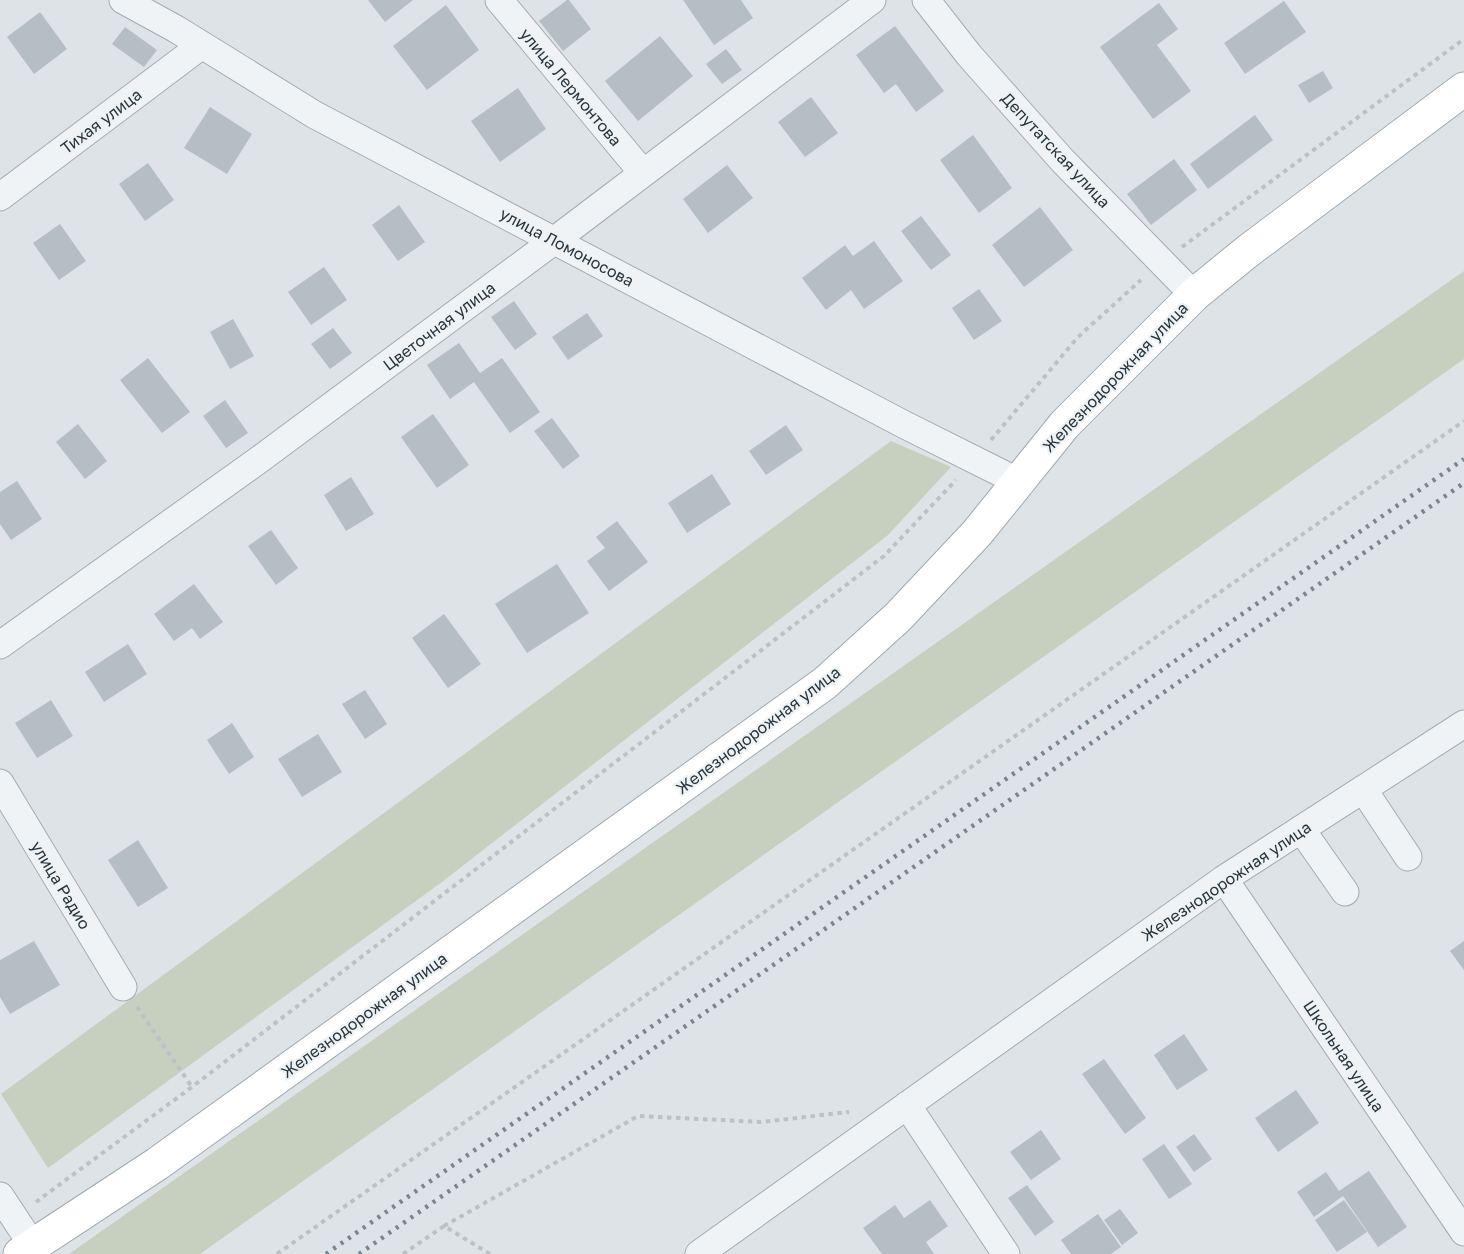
<svg xmlns="http://www.w3.org/2000/svg" width="1464" height="1254" viewBox="0 0 1464 1254" font-family="'Golos Text',sans-serif">
<style>
.green{fill:#c7d0bf}
.building{fill:#b5bec3}
.lines{fill:none;stroke-linecap:round;stroke-linejoin:round}
.minor-casing{stroke:#a4abb1;stroke-width:29}
.major-casing{stroke:#9eaab2;stroke-width:35}
.path{stroke:#bcc1c5;stroke-width:4;stroke-dasharray:4.5 4.5;stroke-linecap:butt}
.minor{stroke:#f0f3f5;stroke-width:27}
.major{stroke:#fff;stroke-width:33}
.rail{stroke:#788690;stroke-width:4.5;stroke-dasharray:3 6;stroke-linecap:butt}
.labels{text-anchor:middle;stroke-width:4.5;stroke-linejoin:round;paint-order:stroke}
.street-label{font-size:16px;fill:#28343d;stroke:#edf2f5}
</style>
<rect width="100%" height="100%" fill="#dee3e7"/>
<path class="green" d="M 1464,271 L 1464,359 L 200,1254 L 69,1254 Z
M 891,441 L 951,467 L 888,535 L 442,882 L 48,1168 L 1,1094 Z"/>
<path class="building" d="M 368,0 L 413,0 L 385,22 Z
M 567,0 L 569,0 L 591,29 L 563,51 L 539,21 Z
M 683,0 L 741,0 L 753,18 L 714,45 Z
M 1284,1 L 1306,32 L 1245,74 L 1224,43 Z
M 1159,3 L 1178,29 L 1157,45 L 1191,91 L 1153,119 L 1100,47 Z
M 446,5 L 479,50 L 427,90 L 393,46 Z
M 40,12 L 67,49 L 34,74 L 7,37 Z
M 895,26 L 944,91 L 916,112 L 896,84 L 884,93 L 856,55 Z
M 125,27 L 157,50 L 144,67 L 112,44 Z
M 660,36 L 693,76 L 638,121 L 605,81 Z
M 726,49 L 742,70 L 722,84 L 706,64 Z
M 1323,71 L 1333,88 L 1309,103 L 1298,85 Z
M 518,88 L 546,129 L 500,162 L 471,121 Z
M 811,97 L 838,133 L 805,157 L 778,122 Z
M 210,107 L 252,134 L 227,174 L 184,148 Z
M 1255,115 L 1273,140 L 1208,189 L 1190,164 Z
M 973,135 L 1012,188 L 979,213 L 940,160 Z
M 1174,159 L 1197,190 L 1151,225 L 1127,194 Z
M 148,163 L 174,200 L 145,221 L 119,184 Z
M 727,165 L 753,198 L 708,233 L 683,199 Z
M 399,205 L 425,242 L 398,261 L 372,225 Z
M 1040,207 L 1073,250 L 1024,287 L 992,245 Z
M 921,216 L 951,255 L 931,270 L 901,231 Z
M 60,224 L 86,261 L 59,280 L 33,243 Z
M 874,241 L 903,281 L 864,309 L 851,290 L 826,310 L 802,278 L 845,245 L 853,256 Z
M 324,267 L 347,300 L 311,325 L 288,292 Z
M 979,289 L 1002,321 L 974,340 L 952,308 Z
M 514,301 L 537,334 L 515,350 L 491,317 Z
M 587,313 L 603,336 L 568,360 L 552,337 Z
M 233,319 L 254,356 L 230,369 L 210,332 Z
M 333,328 L 352,353 L 330,369 L 311,344 Z
M 459,343 L 480,373 L 502,358 L 540,412 L 510,433 L 474,382 L 450,399 L 427,365 Z
M 148,358 L 190,412 L 162,433 L 120,380 Z
M 225,400 L 248,433 L 226,448 L 203,416 Z
M 433,414 L 469,465 L 437,488 L 401,437 Z
M 552,418 L 580,456 L 563,469 L 534,431 Z
M 78,424 L 107,461 L 85,479 L 56,442 Z
M 786,425 L 803,450 L 766,475 L 749,451 Z
M 712,474 L 731,504 L 687,533 L 668,503 Z
M 351,477 L 374,514 L 346,531 L 324,495 Z
M 17,481 L 42,519 L 11,540 L 0,524 L 0,492 Z
M 617,521 L 648,562 L 609,591 L 587,561 L 605,548 L 596,537 Z
M 271,530 L 298,568 L 276,585 L 248,546 Z
M 557,564 L 589,613 L 527,653 L 495,604 Z
M 194,584 L 223,622 L 200,639 L 192,628 L 174,641 L 154,614 Z
M 444,614 L 481,664 L 448,688 L 412,638 Z
M 128,644 L 147,674 L 104,702 L 85,672 Z
M 365,690 L 387,724 L 365,739 L 342,704 Z
M 51,700 L 73,736 L 37,758 L 15,723 Z
M 232,723 L 254,757 L 229,774 L 207,740 Z
M 318,734 L 342,772 L 302,797 L 278,759 Z
M 138,840 L 168,888 L 138,907 L 108,860 Z
M 34,941 L 60,985 L 10,1014 L 0,997 L 0,960 Z
M 1464,941 L 1464,970 L 1450,951 Z
M 1184,1034 L 1208,1070 L 1177,1090 L 1154,1055 Z
M 1104,1059 L 1146,1118 L 1125,1134 L 1082,1074 Z
M 1296,1090 L 1319,1123 L 1278,1152 L 1255,1118 Z
M 1041,1130 L 1061,1159 L 1031,1180 L 1010,1152 Z
M 1194,1134 L 1212,1159 L 1194,1172 L 1176,1147 Z
M 1164,1144 L 1192,1184 L 1169,1199 L 1142,1159 Z
M 1369,1171 L 1407,1227 L 1378,1247 L 1343,1196 L 1314,1217 L 1297,1192 L 1326,1172 L 1339,1191 Z
M 1027,1185 L 1054,1222 L 1035,1236 L 1008,1198 Z
M 930,1200 L 948,1226 L 926,1242 L 934,1254 L 882,1254 L 863,1228 L 895,1205 L 904,1218 Z
M 1344,1200 L 1367,1232 L 1337,1252 L 1315,1220 Z
M 1120,1209 L 1138,1233 L 1122,1245 L 1104,1220 Z
M 1098,1214 L 1121,1247 L 1111,1254 L 1071,1254 L 1061,1240 Z"/>
<g class="lines">
<g class="minor-casing">
<path id="minor" d="M 123,0 L 176,29 L 315,115 L 905,425 L 1019,482
M 499,0 L 643,173
M 926,0 L 969,55 L 1062,160 L 1194,295
M 0,197 L 202,45
M 0,645 L 256,462 L 555,240 L 872,0
M 0,783 L 123,987
M 1363,789 L 1408,857
M 1301,829 L 1345,892
M 1224,879 L 1464,1232
M 907,1105 L 1006,1254
M 0,1196 L 33,1246
M 699,1254 L 1224,879 L 1464,724"/>
</g>
<g class="major-casing">
<path id="major" d="M 20,1254 L 157,1164 L 825,683 L 898,617 L 977,533 L 1065,424 L 1194,295 L 1248,251 L 1464,89"/>
</g>
<path class="path" d="M 1182,247 L 1464,39
M 991,440 L 1078,337 L 1141,280
M 137,1007 L 192,1087
M 36,1202 L 192,1087 L 884,556 L 956,480
M 444,1226 L 638,1116 L 761,1122 L 849,1112
M 277,1254 L 1464,421
M 403,1254 L 444,1226 L 490,1254"/>
<use href="#minor" class="minor"/>
<use href="#major" class="major"/>
<path class="rail" d="M 326,1254 L 1464,459
M 359,1254 L 1464,483"/>
</g>
<g class="labels">
<g class="street-label">
<text transform="translate(571 87) rotate(50)" y="6">улица Лермонтова</text>
<text transform="translate(101 121) rotate(-37)" y="6">Тихая улица</text>
<text transform="translate(1056 150) rotate(47)" y="6">Депутатская улица</text>
<text transform="translate(567 247) rotate(28)" y="6">улица Ломоносова</text>
<text transform="translate(439 326) rotate(-37)" y="6">Цветочная улица</text>
<text transform="translate(1115 377) rotate(-46)" y="6">Железнодорожная улица</text>
<text transform="translate(758 730) rotate(-37)" y="6">Железнодорожная улица</text>
<text transform="translate(1226 881) rotate(-34)" y="6">Железнодорожная улица</text>
<text transform="translate(61 885) rotate(59)" y="6">улица Радио</text>
<text transform="translate(364 1015) rotate(-36)" y="6">Железнодорожная улица</text>
<text transform="translate(1344 1056) rotate(56)" y="6">Школьная улица</text>
</g>
</g>
</svg>
